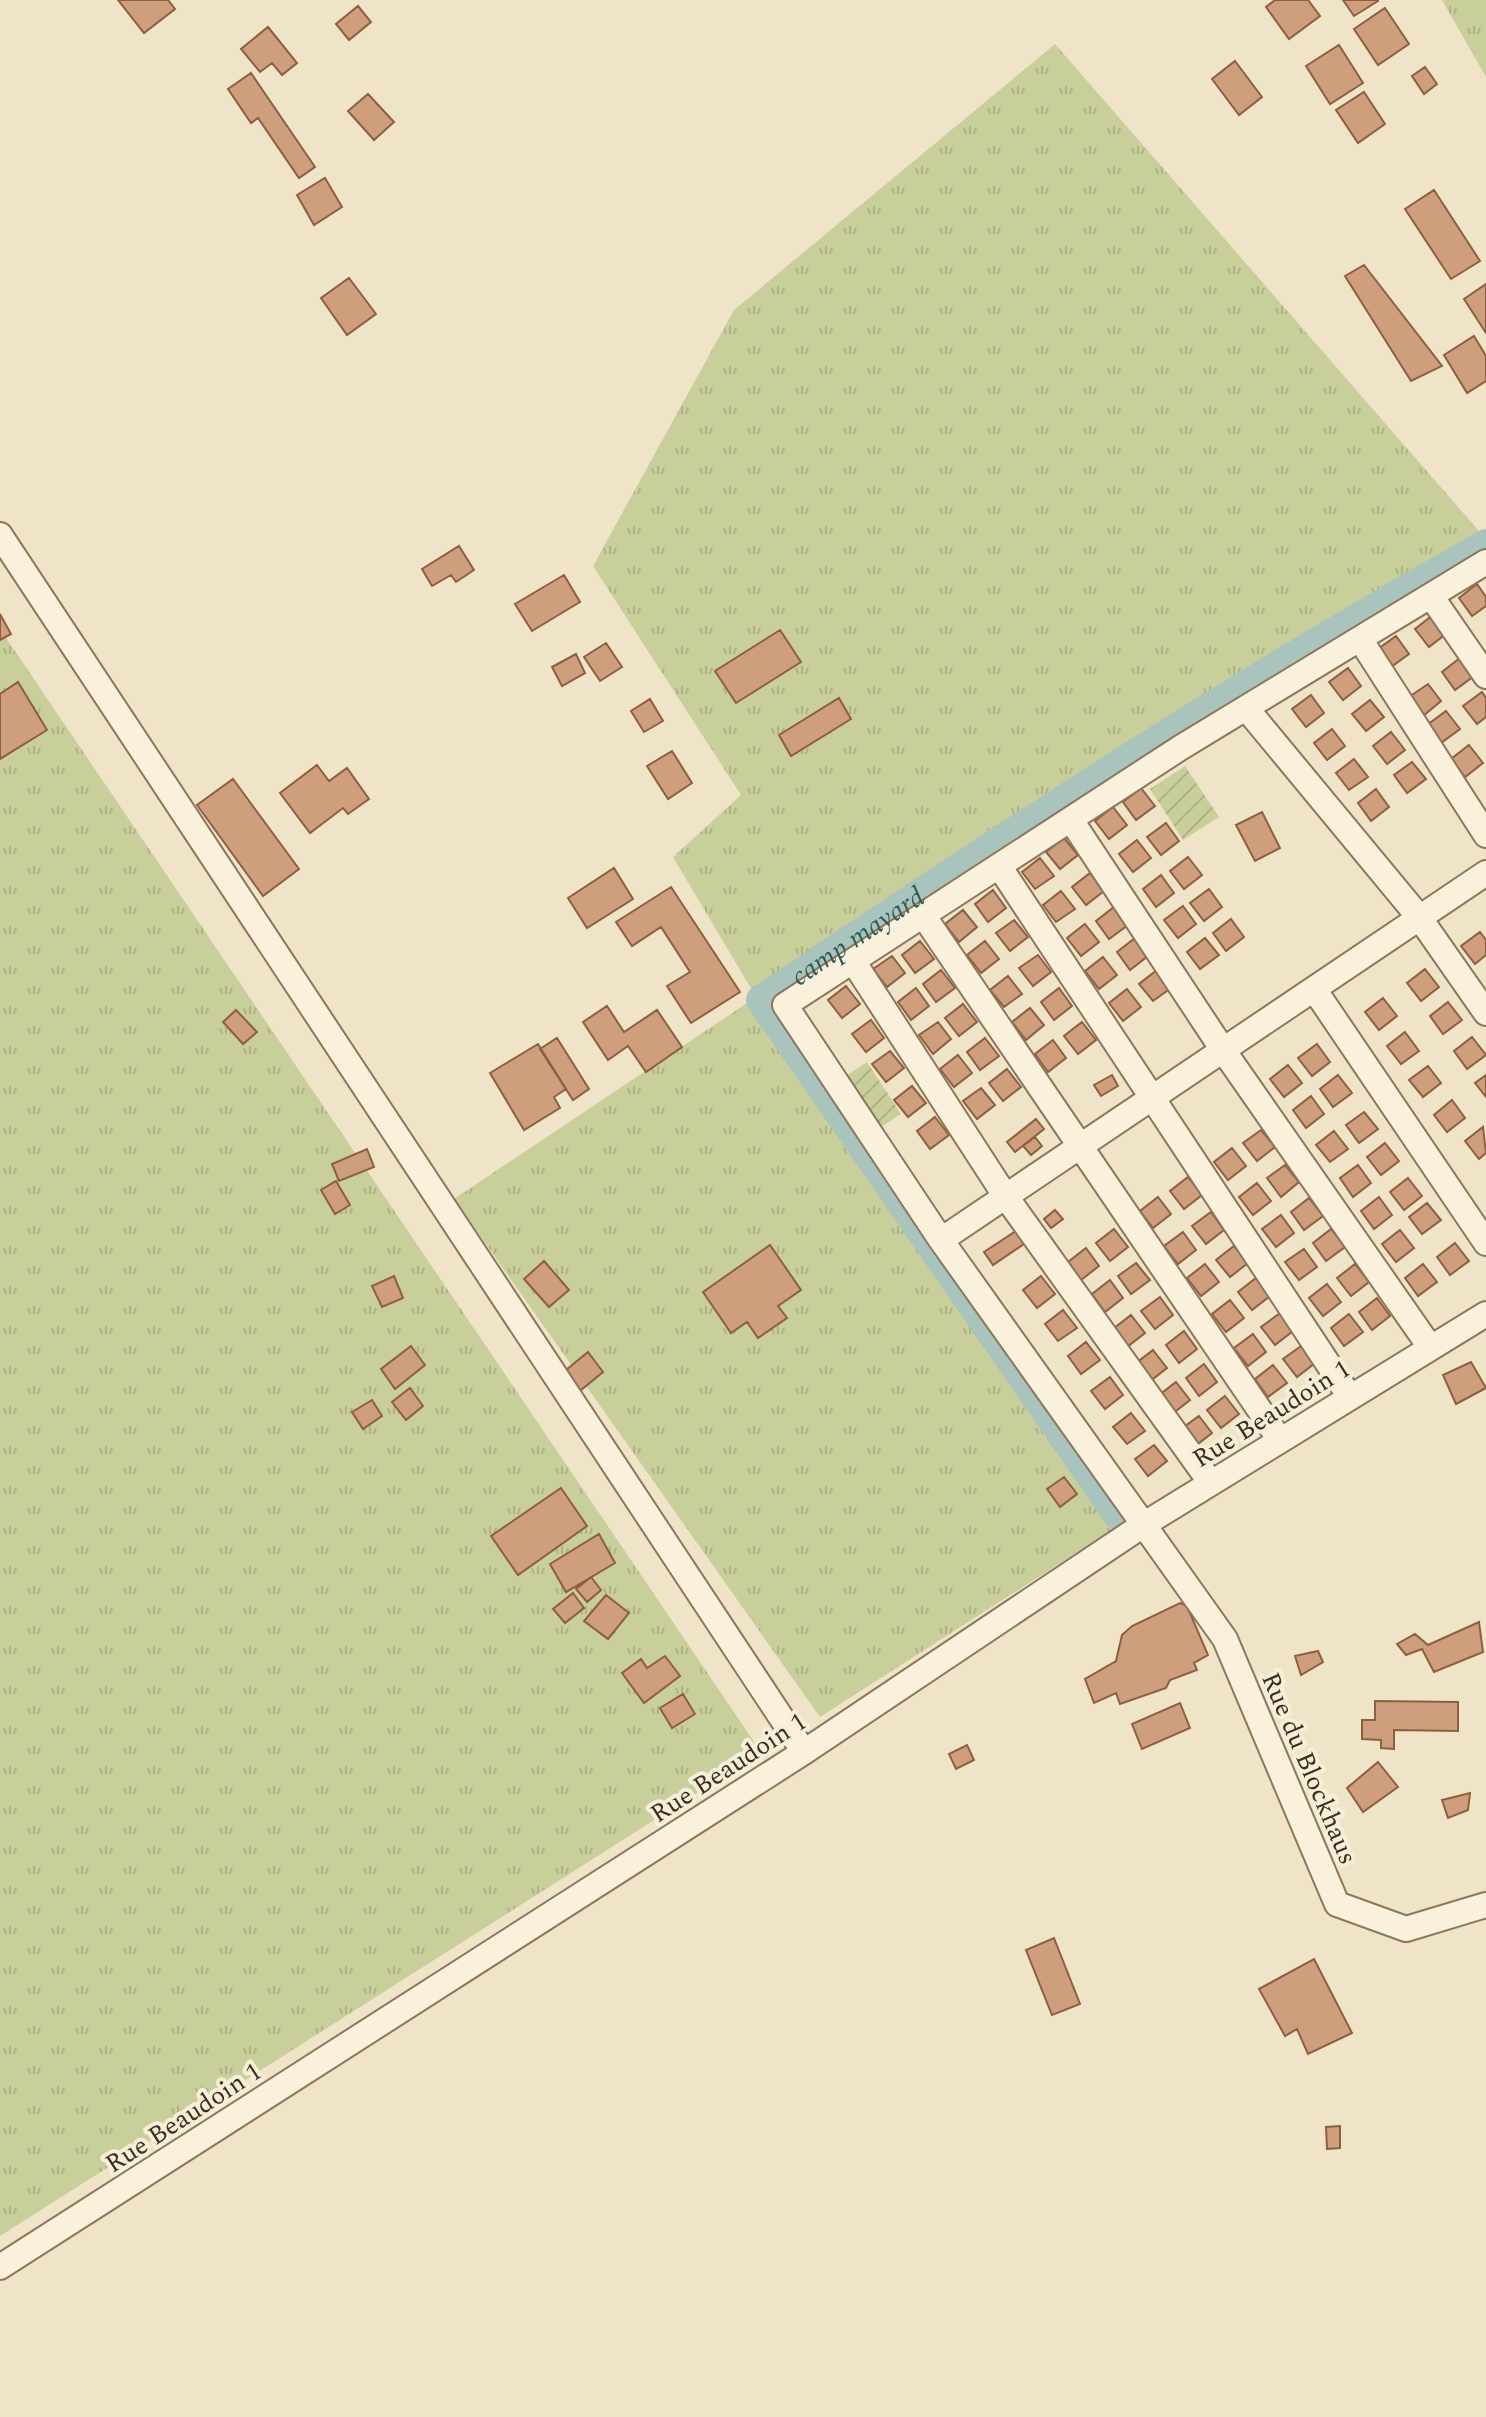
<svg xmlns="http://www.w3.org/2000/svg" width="1486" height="2417" viewBox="0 0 1486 2417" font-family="Spectral,serif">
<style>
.grass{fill:url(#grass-tufts)}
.garden{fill:url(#garden-furrows)}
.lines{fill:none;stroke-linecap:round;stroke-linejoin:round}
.canal{stroke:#a9c4bc;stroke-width:30}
.building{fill:#cf9f7d;stroke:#8d5f41;stroke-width:2}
.minor-casing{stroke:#8d765c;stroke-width:28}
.minor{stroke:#faf1dc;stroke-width:24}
.labels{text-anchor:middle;stroke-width:8;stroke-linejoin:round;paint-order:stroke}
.street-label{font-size:26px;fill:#3d2e20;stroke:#f7eed8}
.water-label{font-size:28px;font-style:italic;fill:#2f5d5a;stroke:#f7eed8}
</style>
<defs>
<pattern id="grass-tufts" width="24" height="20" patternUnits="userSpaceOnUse" patternTransform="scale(2)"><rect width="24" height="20" fill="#c9cf9b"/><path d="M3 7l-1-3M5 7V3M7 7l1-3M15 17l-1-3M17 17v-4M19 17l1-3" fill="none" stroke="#aeb285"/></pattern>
<pattern id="garden-furrows" width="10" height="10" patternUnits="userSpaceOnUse" patternTransform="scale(2)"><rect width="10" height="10" fill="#c9cf9b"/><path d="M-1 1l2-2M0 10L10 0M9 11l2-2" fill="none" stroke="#aeb285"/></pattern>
</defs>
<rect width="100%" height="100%" fill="#f0e4c8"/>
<path class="grass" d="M 1442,0 L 1486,0 L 1486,77 Z
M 1055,44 L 1486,539 L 759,1002 L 1118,1526 L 820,1717 L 454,1199 L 756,997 L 673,857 L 741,795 L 593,566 L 734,310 Z
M 0,629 L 761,1752 L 0,2236 Z"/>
<path class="garden" d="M 1185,766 L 1219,817 L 1183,840 L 1150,789 Z
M 867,1062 L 901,1114 L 878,1129 L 843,1078 Z"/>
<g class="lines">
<path class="canal" id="s1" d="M 1118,1515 L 761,1000 C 998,840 1237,684 1486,544"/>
</g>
<path class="building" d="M 118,0 L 168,0 L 175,9 L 144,33 Z
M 1275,0 L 1308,0 L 1320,16 L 1289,39 L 1266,7 Z
M 1343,0 L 1378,0 L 1378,1 L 1354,16 Z
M 358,6 L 371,22 L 349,40 L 336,24 Z
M 1385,8 L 1409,44 L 1378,65 L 1354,29 Z
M 268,27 L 297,63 L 282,75 L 272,63 L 260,72 L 241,49 Z
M 1339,45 L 1363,83 L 1330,104 L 1306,66 Z
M 1235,61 L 1262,97 L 1239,115 L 1212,79 Z
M 1425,67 L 1437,84 L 1424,94 L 1412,76 Z
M 251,73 L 315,167 L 299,178 L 258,118 L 251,123 L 228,89 Z
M 1364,92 L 1385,124 L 1358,143 L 1336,110 Z
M 368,94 L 394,122 L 374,140 L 348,111 Z
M 325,178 L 342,207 L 314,225 L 297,195 Z
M 1434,190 L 1480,261 L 1451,279 L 1405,209 Z
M 1364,265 L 1442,366 L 1411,381 L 1345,276 Z
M 349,278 L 376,314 L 347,335 L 321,298 Z
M 1486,284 L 1486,333 L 1464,299 Z
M 1474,336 L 1486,356 L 1486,381 L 1467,393 L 1444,355 Z
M 459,546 L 474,570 L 456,582 L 451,575 L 432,586 L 422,569 Z
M 564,575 L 580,602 L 532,631 L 515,604 Z
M 1477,584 L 1486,597 L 1486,606 L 1472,616 L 1459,598 Z
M 0,614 L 11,634 L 0,640 Z
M 1433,615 L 1447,633 L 1429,647 L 1415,629 Z
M 780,630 L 801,662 L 736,703 L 715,671 Z
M 1396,636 L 1409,654 L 1391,667 L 1378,649 Z
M 606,643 L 622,667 L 600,681 L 584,657 Z
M 576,654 L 585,673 L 562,686 L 552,667 Z
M 1460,658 L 1474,676 L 1455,690 L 1442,672 Z
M 1348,668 L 1361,686 L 1343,700 L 1329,682 Z
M 18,682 L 47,730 L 0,759 L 0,694 Z
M 1428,684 L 1441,701 L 1423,716 L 1409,697 Z
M 1482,692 L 1486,698 L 1486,717 L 1477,724 L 1463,706 Z
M 1311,695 L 1324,713 L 1306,727 L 1292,709 Z
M 839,698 L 851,719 L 791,756 L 779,735 Z
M 650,699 L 663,721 L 644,732 L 631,711 Z
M 1370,700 L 1384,717 L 1366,731 L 1352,714 Z
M 1446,711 L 1460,729 L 1441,743 L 1427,725 Z
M 1332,729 L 1345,746 L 1327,760 L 1314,743 Z
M 1391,732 L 1405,750 L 1387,764 L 1373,746 Z
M 1469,745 L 1483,763 L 1465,777 L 1451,759 Z
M 672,751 L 692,783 L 668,799 L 647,766 Z
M 1354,759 L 1368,777 L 1349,790 L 1336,773 Z
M 1412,762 L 1426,779 L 1407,793 L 1394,775 Z
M 317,765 L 329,781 L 347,768 L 369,799 L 348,814 L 343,808 L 310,833 L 280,793 Z
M 233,779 L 299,869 L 263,896 L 197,805 Z
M 1141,788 L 1155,806 L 1136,820 L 1123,802 Z
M 1376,789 L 1389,807 L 1371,821 L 1358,803 Z
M 1113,807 L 1127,825 L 1109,839 L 1095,821 Z
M 1262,812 L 1280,848 L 1255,861 L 1236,825 Z
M 1166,823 L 1179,841 L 1161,855 L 1147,837 Z
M 1064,838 L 1078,855 L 1060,869 L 1046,852 Z
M 1137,840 L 1151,858 L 1133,872 L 1119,854 Z
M 1188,857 L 1202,875 L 1184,889 L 1170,871 Z
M 1040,858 L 1054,876 L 1035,889 L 1022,872 Z
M 614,868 L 633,899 L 587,928 L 568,898 Z
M 1090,873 L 1104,891 L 1086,905 L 1072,887 Z
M 1161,875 L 1174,893 L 1156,907 L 1143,889 Z
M 671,887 L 740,992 L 691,1023 L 667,986 L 690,972 L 661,927 L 632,946 L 616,922 Z
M 1209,889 L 1222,907 L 1204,921 L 1190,903 Z
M 993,890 L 1006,908 L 988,922 L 975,904 Z
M 1061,891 L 1075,909 L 1056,922 L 1043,905 Z
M 1183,906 L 1196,924 L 1178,938 L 1164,920 Z
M 1114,907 L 1128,925 L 1109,939 L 1096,921 Z
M 963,910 L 977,927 L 959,942 L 945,924 Z
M 1231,919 L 1244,937 L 1226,951 L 1213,933 Z
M 1014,920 L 1028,937 L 1010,951 L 996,933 Z
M 1085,924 L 1099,942 L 1081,956 L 1067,938 Z
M 1480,932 L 1486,940 L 1486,955 L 1475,964 L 1461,946 Z
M 1135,938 L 1148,956 L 1130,970 L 1117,952 Z
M 1205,938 L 1219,955 L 1200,969 L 1187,952 Z
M 920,941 L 934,959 L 915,973 L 902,955 Z
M 985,941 L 999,959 L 981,973 L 967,955 Z
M 1038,955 L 1051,972 L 1033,986 L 1019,968 Z
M 892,956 L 905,973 L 887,987 L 873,969 Z
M 1103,957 L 1117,975 L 1099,989 L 1085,971 Z
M 1425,969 L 1439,987 L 1421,1001 L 1407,983 Z
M 941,970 L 955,988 L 936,1002 L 923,984 Z
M 1157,970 L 1171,988 L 1153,1001 L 1139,984 Z
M 1008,976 L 1022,994 L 1004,1007 L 990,990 Z
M 846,986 L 860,1004 L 842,1018 L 828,1000 Z
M 916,988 L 929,1006 L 911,1020 L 898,1002 Z
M 1059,988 L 1072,1006 L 1054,1020 L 1041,1002 Z
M 1127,989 L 1141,1007 L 1123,1021 L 1109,1003 Z
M 1383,998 L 1397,1016 L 1379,1030 L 1365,1012 Z
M 1448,1002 L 1462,1020 L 1443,1034 L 1430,1016 Z
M 963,1004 L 977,1022 L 959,1036 L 945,1018 Z
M 607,1006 L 624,1032 L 657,1010 L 682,1047 L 646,1072 L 628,1046 L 608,1060 L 583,1022 Z
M 1030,1008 L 1044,1025 L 1026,1040 L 1012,1022 Z
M 236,1010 L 257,1032 L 243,1044 L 223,1022 Z
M 871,1020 L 884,1038 L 866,1052 L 852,1034 Z
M 938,1022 L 951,1039 L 933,1054 L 919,1035 Z
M 1082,1022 L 1096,1040 L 1078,1054 L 1064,1036 Z
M 1405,1032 L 1419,1051 L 1401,1064 L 1387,1046 Z
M 1472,1037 L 1486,1055 L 1467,1069 L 1454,1051 Z
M 557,1038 L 589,1089 L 573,1100 L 540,1049 Z
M 985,1038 L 999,1056 L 980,1070 L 967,1052 Z
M 1053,1040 L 1066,1058 L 1048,1072 L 1035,1054 Z
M 538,1044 L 566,1089 L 554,1097 L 560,1108 L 524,1130 L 490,1073 Z
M 1317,1044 L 1330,1062 L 1312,1076 L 1298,1058 Z
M 890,1051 L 904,1068 L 886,1082 L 872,1064 Z
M 958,1055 L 972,1073 L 954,1087 L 940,1069 Z
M 1288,1065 L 1302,1083 L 1284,1097 L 1270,1079 Z
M 1428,1066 L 1441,1083 L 1423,1097 L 1409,1080 Z
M 1007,1069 L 1021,1087 L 1003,1101 L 989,1083 Z
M 1112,1075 L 1118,1086 L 1101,1096 L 1094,1085 Z
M 1338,1075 L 1352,1093 L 1333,1107 L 1320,1089 Z
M 1486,1075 L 1486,1097 L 1475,1083 Z
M 912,1086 L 926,1103 L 908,1117 L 894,1100 Z
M 981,1088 L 995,1105 L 977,1119 L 963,1101 Z
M 1311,1096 L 1324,1114 L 1306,1128 L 1293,1110 Z
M 1452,1100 L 1465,1118 L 1447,1132 L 1434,1115 Z
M 1364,1112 L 1378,1129 L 1359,1143 L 1346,1125 Z
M 935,1117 L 949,1135 L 930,1149 L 917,1131 Z
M 1036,1119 L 1044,1129 L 1015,1152 L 1007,1142 Z
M 1483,1127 L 1486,1153 L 1479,1159 L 1465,1141 Z
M 1261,1130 L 1275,1147 L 1257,1161 L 1243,1143 Z
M 1334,1131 L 1348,1149 L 1330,1162 L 1316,1145 Z
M 1035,1137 L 1042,1146 L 1031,1155 L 1023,1146 Z
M 1385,1143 L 1399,1161 L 1381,1175 L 1367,1157 Z
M 1232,1148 L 1246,1166 L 1228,1180 L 1214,1162 Z
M 367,1149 L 374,1167 L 339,1181 L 332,1164 Z
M 1285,1165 L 1299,1182 L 1281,1197 L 1267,1178 Z
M 1358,1165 L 1371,1183 L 1353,1197 L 1340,1178 Z
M 1188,1177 L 1202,1195 L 1184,1209 L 1170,1191 Z
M 1408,1178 L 1422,1196 L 1404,1210 L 1390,1192 Z
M 336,1181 L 350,1205 L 335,1214 L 321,1190 Z
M 1257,1183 L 1271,1201 L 1253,1215 L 1239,1197 Z
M 1158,1197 L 1171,1214 L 1153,1228 L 1140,1211 Z
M 1379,1197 L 1392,1215 L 1374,1229 L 1361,1211 Z
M 1309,1198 L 1323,1216 L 1304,1230 L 1291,1212 Z
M 1427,1203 L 1441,1220 L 1422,1234 L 1409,1217 Z
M 1055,1210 L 1063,1219 L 1051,1228 L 1044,1219 Z
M 1211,1212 L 1224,1230 L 1206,1244 L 1192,1226 Z
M 1281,1215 L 1294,1233 L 1276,1247 L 1262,1229 Z
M 1114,1229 L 1128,1247 L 1110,1261 L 1096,1243 Z
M 1331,1229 L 1345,1247 L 1326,1261 L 1313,1243 Z
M 1400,1230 L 1414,1248 L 1396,1262 L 1382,1244 Z
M 1016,1231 L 1024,1244 L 993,1265 L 984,1252 Z
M 1183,1232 L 1196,1250 L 1178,1264 L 1164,1246 Z
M 1455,1243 L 1469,1261 L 1450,1275 L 1437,1257 Z
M 770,1245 L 801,1290 L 778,1306 L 787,1318 L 758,1338 L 747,1322 L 731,1333 L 703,1292 Z
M 1234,1246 L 1248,1263 L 1230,1277 L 1216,1260 Z
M 1086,1248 L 1099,1266 L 1081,1280 L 1068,1262 Z
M 1304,1249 L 1317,1267 L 1299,1280 L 1285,1262 Z
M 544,1261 L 569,1290 L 549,1307 L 524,1279 Z
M 1136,1263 L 1150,1280 L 1131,1294 L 1118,1276 Z
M 1205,1264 L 1219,1282 L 1201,1296 L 1187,1278 Z
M 1355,1264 L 1369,1282 L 1351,1296 L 1337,1278 Z
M 1423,1264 L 1437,1282 L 1418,1296 L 1405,1278 Z
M 394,1276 L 403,1298 L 382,1307 L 372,1286 Z
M 1041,1276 L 1055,1294 L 1037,1308 L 1023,1290 Z
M 1256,1278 L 1270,1296 L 1252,1310 L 1238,1292 Z
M 1110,1280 L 1123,1298 L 1105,1312 L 1092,1294 Z
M 1327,1284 L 1341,1302 L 1323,1316 L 1309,1298 Z
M 1160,1297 L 1173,1315 L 1155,1329 L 1141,1311 Z
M 1377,1298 L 1390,1316 L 1372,1330 L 1359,1312 Z
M 1230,1300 L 1244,1318 L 1226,1332 L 1212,1314 Z
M 1063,1310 L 1077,1328 L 1058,1341 L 1045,1324 Z
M 1280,1313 L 1293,1331 L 1275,1345 L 1261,1327 Z
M 1349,1314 L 1363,1332 L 1344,1346 L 1331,1328 Z
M 1131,1315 L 1145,1333 L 1127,1347 L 1113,1329 Z
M 1184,1331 L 1197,1349 L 1179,1363 L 1166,1345 Z
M 1253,1334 L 1266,1352 L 1248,1366 L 1234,1348 Z
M 1086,1342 L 1100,1360 L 1081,1374 L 1068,1356 Z
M 411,1346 L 425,1365 L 395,1389 L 381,1369 Z
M 1301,1346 L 1315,1363 L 1297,1377 L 1283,1359 Z
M 1153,1350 L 1167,1368 L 1149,1382 L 1135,1364 Z
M 588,1352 L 603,1372 L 575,1395 L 560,1375 Z
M 1471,1362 L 1486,1388 L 1456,1404 L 1443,1375 Z
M 1204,1364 L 1217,1382 L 1199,1396 L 1186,1378 Z
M 1273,1365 L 1287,1383 L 1268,1397 L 1255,1379 Z
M 1110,1377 L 1123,1395 L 1105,1409 L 1091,1391 Z
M 1176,1382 L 1190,1400 L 1172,1414 L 1158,1396 Z
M 410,1388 L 423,1406 L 406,1420 L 392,1402 Z
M 1225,1396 L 1239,1414 L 1221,1428 L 1207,1410 Z
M 372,1400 L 382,1416 L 363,1429 L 352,1412 Z
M 1131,1413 L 1145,1431 L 1127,1444 L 1113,1427 Z
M 1199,1416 L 1212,1433 L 1194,1447 L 1181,1429 Z
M 1154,1445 L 1167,1461 L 1148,1476 L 1135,1459 Z
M 1064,1477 L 1077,1494 L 1060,1507 L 1047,1489 Z
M 561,1488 L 587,1526 L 518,1575 L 491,1536 Z
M 599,1534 L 615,1563 L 566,1592 L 550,1564 Z
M 591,1577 L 601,1590 L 587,1602 L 576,1589 Z
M 573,1593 L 584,1608 L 565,1623 L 553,1609 Z
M 606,1595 L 629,1613 L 608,1639 L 584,1621 Z
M 1180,1603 L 1187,1606 L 1208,1655 L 1194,1663 L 1197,1670 L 1170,1680 L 1166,1688 L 1120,1704 L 1116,1693 L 1094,1703 L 1085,1679 L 1116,1661 L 1122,1635 L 1132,1626 Z
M 1479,1622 L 1483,1652 L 1434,1672 L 1422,1649 L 1406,1655 L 1397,1644 L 1415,1634 L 1428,1645 Z
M 1318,1651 L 1323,1662 L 1301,1675 L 1295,1656 Z
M 665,1656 L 680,1676 L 644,1703 L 622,1673 L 641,1659 L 647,1668 Z
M 683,1694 L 695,1714 L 672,1728 L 660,1708 Z
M 1375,1701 L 1458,1702 L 1458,1731 L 1394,1730 L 1394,1749 L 1381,1748 L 1381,1740 L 1362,1739 L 1362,1720 L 1375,1720 Z
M 1180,1703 L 1190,1728 L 1142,1749 L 1132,1724 Z
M 967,1745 L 974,1760 L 956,1769 L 949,1754 Z
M 1378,1762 L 1398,1787 L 1363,1812 L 1347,1788 Z
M 1470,1793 L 1468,1810 L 1448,1818 L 1442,1800 Z
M 1054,1938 L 1080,2004 L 1052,2015 L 1026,1950 Z
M 1314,1959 L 1352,2033 L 1308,2054 L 1297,2029 L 1285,2036 L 1259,1989 Z
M 1340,2126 L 1340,2148 L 1327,2149 L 1326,2127 Z"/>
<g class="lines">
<g class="minor-casing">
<path id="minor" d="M 0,535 L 804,1752
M 1486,562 L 1180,748 L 785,1005 L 941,1240 L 1225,1639 L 1337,1904 L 1406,1929 L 1486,1905
M 1431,596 L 1486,676
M 1360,639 L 1486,835
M 1246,708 L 1419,917 L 1486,1013
M 1071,820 L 1223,1050 L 1430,1347
M 999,866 L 1350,1397
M 923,915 L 1280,1440
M 853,961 L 1006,1197 L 1211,1483
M 1314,989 L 1486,1243
M 941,1240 L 1486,873
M 0,2267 L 804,1752 L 1143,1525 L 1486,1314"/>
</g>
<use href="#minor" class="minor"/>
</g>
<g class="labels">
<g class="street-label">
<text transform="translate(1271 1413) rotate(-32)" y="9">Rue Beaudoin 1</text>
<text transform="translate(728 1767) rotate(-33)" y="9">Rue Beaudoin 1</text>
<text transform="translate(1310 1768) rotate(67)" y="9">Rue du Blockhaus</text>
<text transform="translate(183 2117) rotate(-33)" y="9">Rue Beaudoin 1</text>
</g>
<g class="water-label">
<text dy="10" stroke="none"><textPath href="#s1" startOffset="742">camp mayard</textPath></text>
</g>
</g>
</svg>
